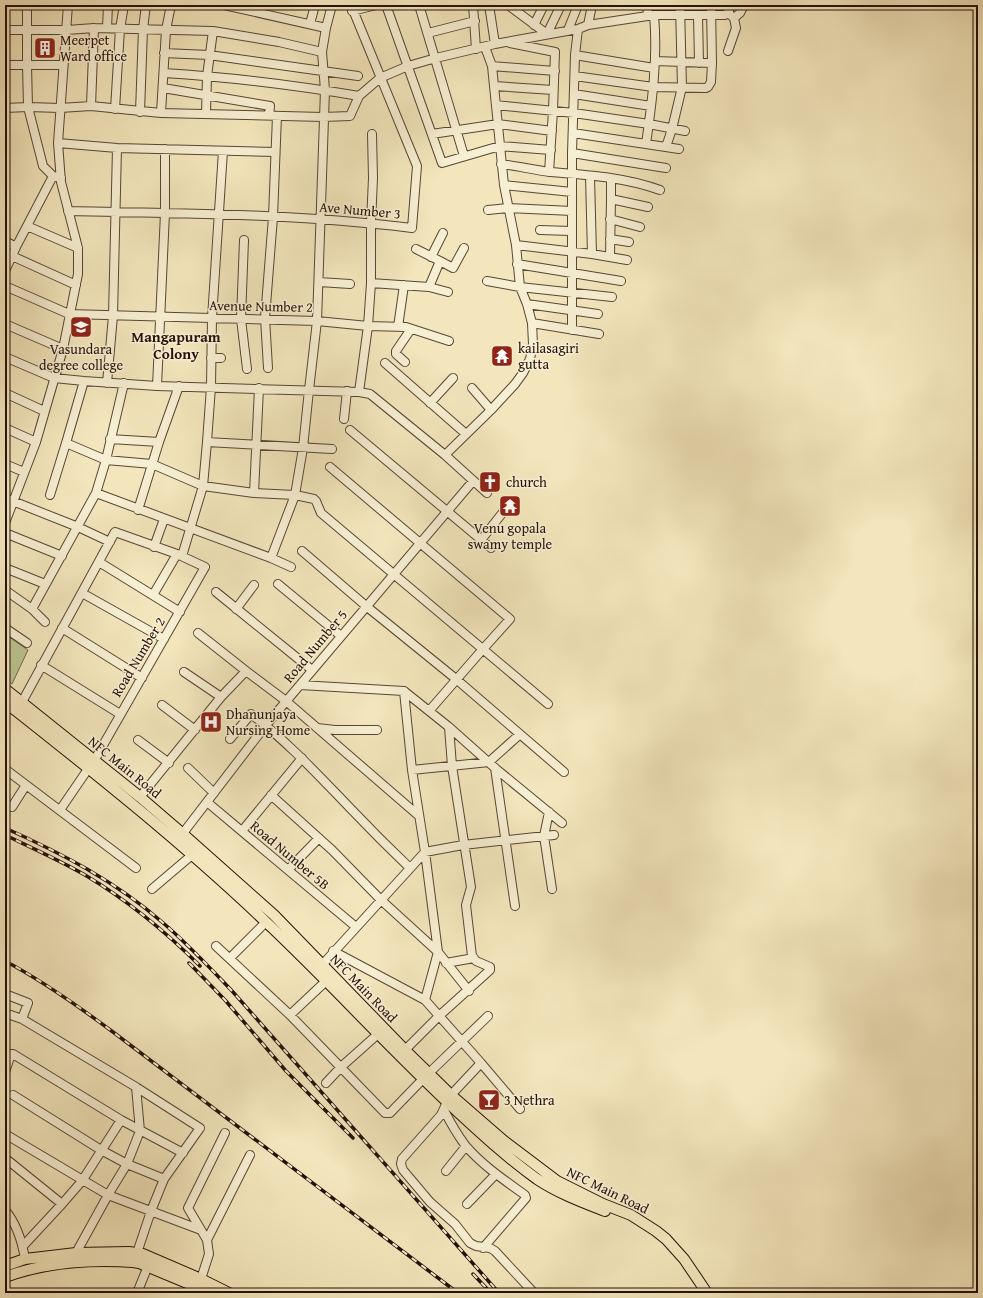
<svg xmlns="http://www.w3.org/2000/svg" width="983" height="1298" viewBox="0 0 983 1298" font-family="'Gentium Book Plus',serif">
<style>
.green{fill:#bbc591;stroke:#706a4c}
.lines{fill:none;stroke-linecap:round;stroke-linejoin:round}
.minor-casing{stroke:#584634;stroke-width:10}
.major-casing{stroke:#251007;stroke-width:12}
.minor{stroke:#f7efd3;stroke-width:8}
.major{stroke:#f3e6bc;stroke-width:10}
.rail-casing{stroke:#251007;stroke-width:3.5}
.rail{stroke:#f7efd3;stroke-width:2;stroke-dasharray:6;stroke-linecap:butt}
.labels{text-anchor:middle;stroke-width:3;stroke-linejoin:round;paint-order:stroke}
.poi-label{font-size:14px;fill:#251007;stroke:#f7efd3;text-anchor:start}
.street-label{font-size:14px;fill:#251007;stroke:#f7efd3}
.neighbourhood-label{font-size:15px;font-weight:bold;fill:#251007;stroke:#f7efd3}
</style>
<rect width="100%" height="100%" fill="#f3e6bc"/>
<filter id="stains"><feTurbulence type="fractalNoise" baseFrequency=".005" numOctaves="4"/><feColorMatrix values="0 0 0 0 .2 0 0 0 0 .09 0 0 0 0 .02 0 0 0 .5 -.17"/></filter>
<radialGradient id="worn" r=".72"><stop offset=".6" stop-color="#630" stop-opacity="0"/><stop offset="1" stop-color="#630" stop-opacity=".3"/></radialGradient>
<path class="green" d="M 5,634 L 28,650 L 12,684 L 5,679 Z"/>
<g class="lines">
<g class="minor-casing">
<path id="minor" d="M 27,5 L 27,65 L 28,107 L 43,166 L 53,176 L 61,178
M 224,5 L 326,28 L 322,52 L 325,90 L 317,321 L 309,390 L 303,448 L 295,495 L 271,558
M 386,5 L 442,163 L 500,146 L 551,150
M 419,5 L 464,156
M 473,5 L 476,49
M 489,5 L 495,44
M 508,5 L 547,34 L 561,5
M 647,5 L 648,15
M 352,11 L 376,5
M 698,15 L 699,63
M 734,18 L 740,13 L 744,5
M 310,24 L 315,5
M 534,25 L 544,5
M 588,25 L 592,5
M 107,28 L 108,5
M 326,28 L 332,5
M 5,30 L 67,30 L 94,28 L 213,31 L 279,42 L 322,52
M 568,30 L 578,5
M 428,33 L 475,21
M 510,43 L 555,52 L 553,111 L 549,172
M 728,51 L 736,28 L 734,18 L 728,13
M 164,53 L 209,55 L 358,76
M 575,55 L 654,68
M 655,61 L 712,63 L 711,5
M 5,65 L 63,65
M 492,66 L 555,71
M 164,73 C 229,77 294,85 359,96
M 575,76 L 653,87 L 706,88 L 708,87 L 711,82 L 712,63
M 495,86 L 553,90
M 163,88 L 270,106 L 269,116
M 574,94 L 651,106
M 496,105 L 574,113 L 649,124 L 685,131
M 91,106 L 94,28
M 5,108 L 28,107 L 60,108 L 91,106 L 161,113 L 323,117 L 350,116 L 359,96 L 380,78 L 408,66 L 436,58 L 495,44 L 578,29 L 588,25 L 654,15 L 725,15 L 729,12 L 729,5
M 115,109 L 120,29 L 124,5
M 140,112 L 143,29 L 146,5
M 161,113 L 166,30 L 171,5
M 206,114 L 207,76 L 213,31
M 573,133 L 679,149
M 432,134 L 498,124 L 552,131
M 58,143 L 117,148 L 275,152
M 646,144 C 652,102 658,58 654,15
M 666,147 L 672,129 L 682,87 L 680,5
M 572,153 L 666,168
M 501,164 C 518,166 534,170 550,172 C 587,175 625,177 660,190
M 590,176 L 592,254
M 504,185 L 572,192
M 611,199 L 611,179
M 488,210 L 508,208 L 572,211
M 68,211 C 183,213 298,214 412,228 L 417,166 L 351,5
M 610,219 L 640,227
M 27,226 L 78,248
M 540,230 L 571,231
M 610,239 L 629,242
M 244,240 L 241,319 L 247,369
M 5,241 L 16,247
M 516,245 L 592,254 L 627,260
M 416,249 L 440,261 L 429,287
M 12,256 L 76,285
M 431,257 L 443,233
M 610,257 L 611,199 L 648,207
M 440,261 L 453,268 L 464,248
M 517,264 L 621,281
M 5,271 L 16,247 L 53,176
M 487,281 L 520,287 L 612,297
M 319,282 L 350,284
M 371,283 L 429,287 L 448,292
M 5,286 L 69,314 L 317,321 L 368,326 L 406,327 L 449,341
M 527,304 L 598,314
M 532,323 L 599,334
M 5,324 L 63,349
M 398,327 L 404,285
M 572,330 L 572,153 L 575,55 L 578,29
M 5,357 L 54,378 L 84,381 L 157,386 L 359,392 L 370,394 L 445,455 L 487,493
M 211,358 L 221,358
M 405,362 L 396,354 L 396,351 L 411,329
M 385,363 L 466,434
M 268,368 L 265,318 L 273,217 L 277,116
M 84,381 L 66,443 L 106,460 L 152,464 L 203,486 L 254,493 L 295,495 L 314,499 L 316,501 L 321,513 L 548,704
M 107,383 L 113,316 L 117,148
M 157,386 L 165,213 L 165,149
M 472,388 L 491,410
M 359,392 L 368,326 L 371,283 L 371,223 L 373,178 L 372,134
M 5,393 L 44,411
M 430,403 L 453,378
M 344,419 L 347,391
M 5,428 L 36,442
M 350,430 L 491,548
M 110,439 L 159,442
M 207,442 L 332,449
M 445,455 L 491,410 L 515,384 L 523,373 L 530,359 L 533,344 L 532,323 L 527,304 L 520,287 L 516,245 L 504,185 L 492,66 L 485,47
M 5,464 L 24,472
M 330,467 L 510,619 L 483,649 L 429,711
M 96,493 L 271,558 L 291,567
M 254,493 L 259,388
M 50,495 L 66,443
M 5,498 L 78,527 L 110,542
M 138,510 L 159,442 L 179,386
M 5,523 L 36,442 L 63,349 L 78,274 L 78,248 L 61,182 L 58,143 L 68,5
M 5,533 L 62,556
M 481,540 L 504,511
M 154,547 L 164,519
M 302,551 L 366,606 L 456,679 L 564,772
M 182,556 L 203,486 L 207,442 L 211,387 L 212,318 L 223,151
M 99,562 L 180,612
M 5,568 L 45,584
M 278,584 L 341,636
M 5,590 L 32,609 L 45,622
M 216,592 L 312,670
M 82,593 L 164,639
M 153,595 L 177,554
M 32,609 L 96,493 L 106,460 L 124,383
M 236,609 L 254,585
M 5,628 L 27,643
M 62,628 L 142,678
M 198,633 L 246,671 L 286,701 L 419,816
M 41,665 L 120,714
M 184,672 L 221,697
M 300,685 L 404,691 L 449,727 L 495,768 L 562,823
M 404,691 L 412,770 L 425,852 L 438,952 L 425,1000
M 22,702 L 115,532 L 177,554 L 205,567 L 94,761
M 162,705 L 195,730
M 317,728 L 335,730 L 377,730
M 230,739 L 251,714 C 288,742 319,776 351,809 C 370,829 390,849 410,868
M 138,740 L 169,763
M 188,768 L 214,793
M 495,768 L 515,906
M 5,769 L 136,868
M 412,770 L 489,762 L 519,735
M 271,795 L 332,850 L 381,900 L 438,952 L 469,991
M 140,797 L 221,697 L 246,671
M 207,802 L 356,927
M 12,807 L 26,785
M 60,810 L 88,769
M 549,812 L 544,836 L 552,889
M 242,831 L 302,758
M 180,837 L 266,725 L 473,481
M 288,870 L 319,838
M 152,889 L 192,855
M 216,946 L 290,1015 L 385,1113 L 390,1113 L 423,1079
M 333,951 L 425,1000 L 481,1063 L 520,1109
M 230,958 L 266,922
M 446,963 L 474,958
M 322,965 L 425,852 L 463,845 L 554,835
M 5,994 L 28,1003 L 22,1019
M 5,1013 L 22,1019 L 136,1087 L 200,1128 L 164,1179 L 151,1211 L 137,1253
M 290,1015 L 325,982
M 405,1050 L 439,1016 L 490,970 L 490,967 L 476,961 L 472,956 L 466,905 L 471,887 L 452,766 L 449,727
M 5,1072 L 11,1054 L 13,1054 L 121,1120 L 183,1153
M 429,1073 L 488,1016
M 326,1083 L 341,1067 L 378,1034
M 13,1095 L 101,1150 L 127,1164 L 164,1179
M 451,1095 L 481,1063
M 447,1102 L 441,1115 L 402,1159 L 401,1164 L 403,1170 L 430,1202 L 455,1224 L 470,1243 L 476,1246 L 490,1248 L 495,1251 L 534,1293
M 444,1110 C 450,1122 457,1134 465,1145 C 482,1165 504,1180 525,1195 L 526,1198 L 483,1248
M 5,1134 L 108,1195 L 201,1230
M 5,1158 L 62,1204
M 446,1171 L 466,1146
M 467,1204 L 496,1174
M 5,1210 C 17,1224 22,1241 25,1259
M 207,1240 L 250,1155
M 23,1246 L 62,1204 L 82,1181 L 121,1120
M 76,1258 L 76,1253 L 108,1195 L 127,1164 L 140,1131 L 136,1087
M 201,1279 L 209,1254 L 207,1240 L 188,1208 L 225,1133
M 137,1293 L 148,1266"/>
</g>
<g class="major-casing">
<path id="major" d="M 5,689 L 140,797 L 183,834 L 274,915 L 405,1050 L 451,1095 L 504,1141 L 557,1181 L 603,1204 L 631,1215 L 656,1231 L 666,1239 L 684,1259 L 707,1293
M 5,702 C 94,772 184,844 266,922 C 332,984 392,1051 458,1112 C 484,1136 509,1159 537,1179 C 558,1193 582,1202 605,1211
M 5,1266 L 25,1259 L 76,1253 L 129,1252 L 143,1254 L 201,1279 L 229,1293
M 5,1277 C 46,1262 89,1259 133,1262 L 139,1263 L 211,1293"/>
</g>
<use href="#minor" class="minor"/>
<use href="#major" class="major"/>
<g class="rail-casing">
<path id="rail" d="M 5,828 C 61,853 115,881 162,922 C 187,943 210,968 233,992 L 499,1293
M 5,835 C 32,848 59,860 85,875 C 127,900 165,931 200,966
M 5,961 C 43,981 78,1006 113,1032 L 458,1293
M 189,963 L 225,1000 L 286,1071 L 353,1138
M 473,1274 L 491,1293"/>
</g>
<use href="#rail" class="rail"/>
</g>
<defs>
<g id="building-square" transform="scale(1.15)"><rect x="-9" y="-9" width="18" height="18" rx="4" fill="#8f2418" stroke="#f7efd3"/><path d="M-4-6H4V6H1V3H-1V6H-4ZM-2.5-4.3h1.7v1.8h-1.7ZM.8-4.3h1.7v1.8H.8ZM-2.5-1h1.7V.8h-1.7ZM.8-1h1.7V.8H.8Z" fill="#fff"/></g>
<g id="university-square" transform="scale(1.15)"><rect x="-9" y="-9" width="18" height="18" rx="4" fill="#8f2418" stroke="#f7efd3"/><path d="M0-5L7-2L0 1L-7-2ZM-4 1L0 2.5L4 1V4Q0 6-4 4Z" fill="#fff"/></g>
<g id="temple-square" transform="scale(1.15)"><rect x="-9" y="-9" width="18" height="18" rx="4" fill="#8f2418" stroke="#f7efd3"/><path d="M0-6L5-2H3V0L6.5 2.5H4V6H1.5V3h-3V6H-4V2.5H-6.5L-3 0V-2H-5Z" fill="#fff"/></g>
<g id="church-square" transform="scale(1.15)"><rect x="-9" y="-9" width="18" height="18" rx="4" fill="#8f2418" stroke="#f7efd3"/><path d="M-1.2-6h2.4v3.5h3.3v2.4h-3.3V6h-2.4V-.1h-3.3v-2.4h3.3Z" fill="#fff"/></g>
<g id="hospital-square" transform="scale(1.15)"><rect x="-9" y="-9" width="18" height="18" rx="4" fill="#8f2418" stroke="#f7efd3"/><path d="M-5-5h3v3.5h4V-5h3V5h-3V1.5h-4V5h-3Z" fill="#fff"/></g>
<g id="bar-square" transform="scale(1.15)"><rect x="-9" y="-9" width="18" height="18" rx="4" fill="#8f2418" stroke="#f7efd3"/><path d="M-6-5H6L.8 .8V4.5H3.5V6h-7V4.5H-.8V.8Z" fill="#fff"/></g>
</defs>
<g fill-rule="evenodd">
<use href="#building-square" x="45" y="48"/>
<use href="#university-square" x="81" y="327"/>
<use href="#temple-square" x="502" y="356"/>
<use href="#church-square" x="490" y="482"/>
<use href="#temple-square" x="510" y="506"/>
<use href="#hospital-square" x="211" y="722"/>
<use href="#bar-square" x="489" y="1100"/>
</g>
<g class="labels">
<g class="poi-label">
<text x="60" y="45">Meerpet<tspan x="60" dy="16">Ward office</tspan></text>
<text x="518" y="353">kailasagiri<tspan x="518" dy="16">gutta</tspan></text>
<text x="81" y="354" text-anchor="middle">Vasundara<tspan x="81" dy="16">degree college</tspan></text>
<text x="506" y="487">church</text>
<text x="510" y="533" text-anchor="middle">Venu gopala<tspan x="510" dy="16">swamy temple</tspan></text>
<text x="226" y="719">Dhanunjaya<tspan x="226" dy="16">Nursing Home</tspan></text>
<text x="504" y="1105">3 Nethra</text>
</g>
<g class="street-label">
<text transform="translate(360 210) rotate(5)" y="5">Ave Number 3</text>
<text transform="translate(261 306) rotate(1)" y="5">Avenue Number 2</text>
<text transform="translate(315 646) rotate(-50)" y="5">Road Number 5</text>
<text transform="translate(138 657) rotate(-59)" y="5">Road Number 2</text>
<text transform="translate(125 767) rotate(39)" y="5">NFC Main Road</text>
<text transform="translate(290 855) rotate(40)" y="5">Road Number 5B</text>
<text transform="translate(364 988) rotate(46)" y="5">NFC Main Road</text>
<text transform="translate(608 1190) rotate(26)" y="5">NFC Main Road</text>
</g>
<g class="neighbourhood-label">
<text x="176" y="342">Mangapuram<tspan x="176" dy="17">Colony</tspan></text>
</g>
</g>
<rect width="983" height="1298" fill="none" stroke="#f3e6bc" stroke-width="20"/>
<rect x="6" y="6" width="971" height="1286" fill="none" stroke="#251007" stroke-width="2"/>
<rect x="10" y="10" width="963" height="1278" fill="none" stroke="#251007"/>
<rect width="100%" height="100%" filter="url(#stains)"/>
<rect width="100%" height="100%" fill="url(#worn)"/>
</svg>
